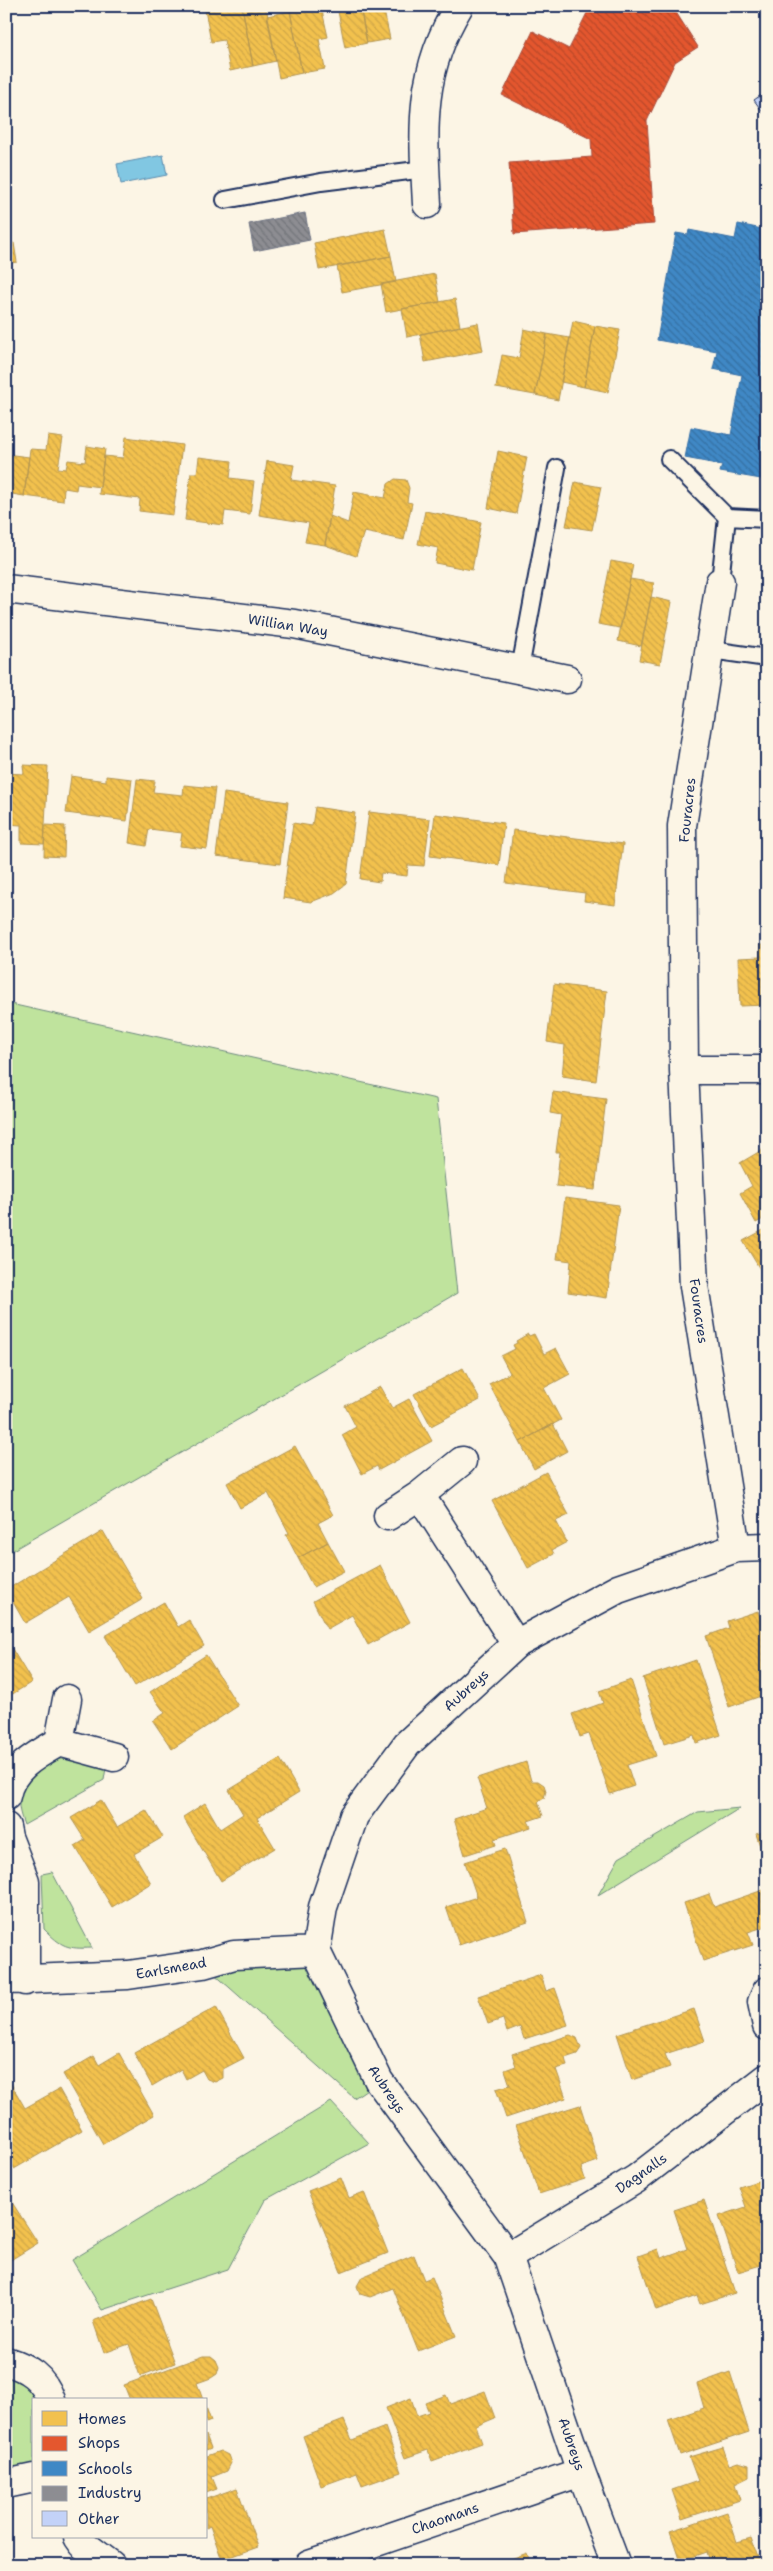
<svg xmlns="http://www.w3.org/2000/svg" width="773" height="2571" viewBox="0 0 773 2571" font-family="'Shantell Sans',sans-serif">
<style>
.green{fill:#bfe39d;stroke:#6d897e}
.water{fill:#81c7e2;stroke:#588aad}
.homes{fill:url(#homes-back-hatch);stroke:#b29553}
.shops{fill:url(#shops-back-hatch);stroke:#a84b3c}
.schools{fill:url(#schools-back-hatch);stroke:#346da6}
.industry{fill:url(#industry-back-hatch);stroke:#6b7182}
.building{fill:url(#building-back-hatch);stroke:#1b2f5e}
.lines{fill:none;stroke-linecap:round;stroke-linejoin:round}
.service-casing{stroke:#1b2f5e;stroke-width:20}
.minor-casing{stroke:#1b2f5e;stroke-width:31}
.service{stroke:#fcf5e5;stroke-width:16}
.minor{stroke:#fcf5e5;stroke-width:28}
.labels{text-anchor:middle;stroke-width:5;stroke-linejoin:round;paint-order:stroke}
.street-label{font-size:14px;fill:#1b2f5e;stroke:#fcf5e5}
</style>
<defs>
<pattern id="homes-back-hatch" width="6" height="6" patternUnits="userSpaceOnUse" patternTransform="scale(1.25)"><rect width="6" height="6" fill="#f2c14e"/><path d="M-1 5l2 2M0 0l6 6M5-1l2 2" fill="none" stroke="#cfa646"/></pattern>
<pattern id="shops-back-hatch" width="6" height="6" patternUnits="userSpaceOnUse" patternTransform="scale(1.25)"><rect width="6" height="6" fill="#e4572e"/><path d="M-1 5l2 2M0 0l6 6M5-1l2 2" fill="none" stroke="#b8482a"/></pattern>
<pattern id="schools-back-hatch" width="6" height="6" patternUnits="userSpaceOnUse" patternTransform="scale(1.25)"><rect width="6" height="6" fill="#3f88c5"/><path d="M-1 5l2 2M0 0l6 6M5-1l2 2" fill="none" stroke="#3470a3"/></pattern>
<pattern id="industry-back-hatch" width="6" height="6" patternUnits="userSpaceOnUse" patternTransform="scale(1.25)"><rect width="6" height="6" fill="#8d8d92"/><path d="M-1 5l2 2M0 0l6 6M5-1l2 2" fill="none" stroke="#72747a"/></pattern>
<pattern id="building-back-hatch" width="6" height="6" patternUnits="userSpaceOnUse" patternTransform="scale(1.25)"><rect width="6" height="6" fill="#c3d2f8"/><path d="M-1 5l2 2M0 0l6 6M5-1l2 2" fill="none" stroke="#a7b5d7"/></pattern>
</defs>
<rect width="100%" height="100%" fill="#fcf5e5"/>
<filter id="ink" filterUnits="userSpaceOnUse"><feTurbulence type="fractalNoise" baseFrequency=".02" numOctaves="2"/><feDisplacementMap in="SourceGraphic" scale="10" xChannelSelector="R" yChannelSelector="G"/><feConvolveMatrix kernelMatrix="1 2 1 2 8 2 1 2 1" color-interpolation-filters="sRGB"/></filter>
<g filter="url(#ink)">
<path class="green" d="M 6,1003 L 436,1099 L 457,1293 L 6,1554 Z
M 60,1759 L 76,1759 L 106,1768 L 104,1780 L 24,1825 C 9,1788 28,1772 60,1759 Z
M 740,1808 L 598,1895 L 619,1858 L 698,1812 Z
M 52,1872 L 92,1948 C 67,1949 62,1947 44,1929 L 42,1874 Z
M 15,1885 L 15,1912 L 6,1929 L 6,1890 Z
M 316,1951 L 379,2081 L 354,2098 L 203,1964 Z
M 331,2102 L 369,2143 L 265,2200 L 228,2269 L 102,2310 L 72,2260 Z
M 6,2361 L 51,2400 L 34,2400 L 34,2478 L 6,2484 Z"/>
<path class="water" d="M 163,155 L 167,175 L 121,184 L 117,164 Z"/>
<path class="homes" d="M 224,6 L 242,6 L 253,66 L 230,71 L 224,40 L 211,42 L 205,10 Z
M 242,6 L 266,6 L 276,61 L 253,66 Z
M 315,6 L 321,6 L 328,37 L 319,39 L 325,69 L 302,73 L 290,11 Z
M 337,6 L 360,6 L 367,43 L 345,48 Z
M 360,6 L 383,6 L 390,39 L 367,43 Z
M 290,11 L 302,73 L 279,78 L 267,16 Z
M 385,229 L 391,256 L 319,270 L 314,243 Z
M 14,243 L 17,262 L 6,264 L 6,244 Z
M 391,256 L 396,282 L 342,292 L 337,266 Z
M 435,274 L 440,302 L 386,312 L 381,284 Z
M 455,299 L 460,326 L 407,337 L 402,309 Z
M 573,321 L 595,326 L 584,387 L 561,382 Z
M 478,323 L 483,351 L 425,362 L 420,334 Z
M 595,326 L 620,330 L 608,392 L 584,387 Z
M 524,329 L 547,334 L 535,395 L 496,388 L 502,355 L 519,358 Z
M 547,334 L 570,338 L 558,400 L 535,395 Z
M 48,436 L 63,438 L 58,468 L 66,469 L 68,460 L 85,462 L 87,446 L 105,449 L 100,487 L 77,484 L 76,490 L 64,488 L 63,501 L 24,496 L 30,449 L 46,450 Z
M 126,437 L 182,445 L 173,515 L 139,511 L 140,499 L 99,494 L 104,456 L 123,458 Z
M 498,451 L 527,457 L 516,514 L 488,508 Z
M 6,454 L 29,457 L 24,496 L 6,493 Z
M 199,457 L 232,461 L 230,478 L 254,481 L 250,514 L 225,511 L 223,525 L 185,520 L 191,473 L 197,473 Z
M 267,461 L 294,465 L 291,480 L 335,486 L 325,545 L 305,542 L 309,523 L 259,515 Z
M 395,479 L 406,480 L 409,488 L 407,502 L 412,503 L 404,540 L 364,532 L 356,556 L 325,545 L 330,516 L 348,523 L 354,492 L 385,498 L 388,484 Z
M 575,482 L 601,487 L 592,530 L 566,526 Z
M 425,511 L 481,522 L 472,570 L 435,563 L 438,548 L 418,544 Z
M 611,561 L 633,565 L 620,628 L 598,624 Z
M 630,579 L 654,583 L 641,646 L 618,641 Z
M 651,597 L 672,602 L 660,664 L 639,660 Z
M 23,765 L 48,766 L 44,844 L 21,843 L 21,825 L 6,824 L 6,773 L 24,774 Z
M 71,776 L 106,781 L 106,776 L 132,779 L 127,821 L 66,813 Z
M 137,779 L 155,781 L 153,792 L 183,795 L 184,785 L 215,788 L 207,849 L 180,846 L 182,833 L 149,829 L 146,846 L 129,843 Z
M 224,793 L 288,802 L 280,864 L 216,856 Z
M 315,807 L 355,813 L 346,884 L 334,893 L 311,902 L 283,898 L 293,823 L 312,826 Z
M 369,812 L 430,819 L 424,866 L 408,865 L 407,876 L 381,873 L 380,882 L 360,879 Z
M 435,814 L 504,823 L 499,865 L 430,856 Z
M 45,825 L 65,826 L 64,857 L 44,856 Z
M 513,830 L 623,844 L 615,905 L 584,901 L 585,893 L 506,883 Z
M 760,945 L 767,945 L 767,1005 L 740,1006 L 738,958 L 760,957 Z
M 554,984 L 607,991 L 596,1081 L 562,1076 L 565,1045 L 547,1042 Z
M 553,1092 L 606,1099 L 595,1190 L 556,1186 L 560,1152 L 556,1152 L 561,1115 L 550,1113 Z
M 767,1147 L 767,1217 L 756,1223 L 740,1193 L 752,1186 L 740,1163 Z
M 565,1198 L 619,1205 L 607,1298 L 568,1292 L 571,1261 L 557,1259 Z
M 767,1228 L 767,1267 L 761,1271 L 743,1241 Z
M 528,1334 L 529,1336 L 534,1334 L 544,1354 L 556,1348 L 570,1374 L 544,1388 L 561,1420 L 520,1442 L 489,1384 L 510,1373 L 501,1356 L 515,1349 L 513,1345 L 517,1343 L 516,1341 Z
M 463,1368 L 480,1400 L 431,1426 L 414,1394 Z
M 380,1387 L 392,1408 L 409,1399 L 432,1441 L 379,1470 L 377,1466 L 362,1474 L 342,1435 L 356,1427 L 345,1406 Z
M 553,1424 L 567,1451 L 534,1469 L 520,1442 Z
M 295,1446 L 333,1515 L 318,1523 L 328,1542 L 298,1558 L 286,1535 L 289,1533 L 268,1493 L 240,1508 L 227,1483 Z
M 546,1472 L 569,1515 L 556,1521 L 567,1542 L 552,1550 L 554,1554 L 528,1568 L 492,1501 Z
M 103,1531 L 143,1599 L 89,1631 L 69,1597 L 25,1623 L 6,1590 Z
M 328,1542 L 344,1571 L 313,1587 L 298,1558 Z
M 380,1565 L 410,1622 L 368,1645 L 352,1615 L 327,1629 L 313,1601 Z
M 164,1602 L 178,1627 L 189,1620 L 204,1646 L 135,1686 L 105,1636 Z
M 758,1611 L 767,1639 L 767,1694 L 729,1707 L 706,1636 L 729,1628 L 727,1621 Z
M 6,1639 L 32,1682 L 6,1698 Z
M 206,1655 L 238,1706 L 172,1749 L 153,1721 L 165,1713 L 150,1692 Z
M 696,1660 L 721,1735 L 696,1743 L 694,1735 L 664,1744 L 643,1678 Z
M 631,1680 L 656,1756 L 627,1765 L 634,1786 L 610,1794 L 589,1734 L 580,1737 L 572,1714 L 603,1703 L 599,1691 Z
M 280,1759 L 299,1792 L 257,1818 L 275,1848 L 221,1881 L 183,1817 L 205,1803 L 220,1829 L 243,1814 L 229,1790 Z
M 526,1762 L 531,1781 L 538,1781 L 544,1785 L 546,1791 L 544,1798 L 538,1802 L 543,1816 L 528,1821 L 531,1827 L 494,1839 L 496,1845 L 465,1855 L 454,1819 L 487,1808 L 477,1778 Z
M 101,1800 L 117,1827 L 146,1810 L 163,1837 L 134,1854 L 151,1883 L 112,1907 L 75,1846 L 85,1840 L 71,1818 Z
M 767,1831 L 767,1867 L 756,1834 Z
M 505,1849 L 528,1922 L 459,1945 L 446,1907 L 477,1897 L 465,1862 Z
M 763,1890 L 767,1900 L 767,1926 L 748,1932 L 753,1945 L 703,1961 L 684,1903 L 709,1894 L 714,1907 Z
M 541,1975 L 546,1991 L 555,1988 L 568,2025 L 524,2039 L 520,2027 L 507,2032 L 503,2019 L 488,2024 L 478,1996 Z
M 216,2007 L 244,2058 L 223,2069 L 223,2078 L 215,2082 L 207,2079 L 202,2070 L 186,2079 L 181,2069 L 152,2086 L 134,2053 Z
M 694,2009 L 705,2041 L 665,2054 L 670,2067 L 632,2080 L 617,2034 Z
M 570,2035 L 577,2038 L 581,2048 L 577,2054 L 565,2058 L 567,2066 L 556,2069 L 566,2098 L 506,2118 L 496,2089 L 510,2085 L 505,2070 L 516,2066 L 512,2054 Z
M 119,2053 L 154,2115 L 103,2144 L 63,2074 L 94,2056 L 99,2065 Z
M 6,2075 L 25,2108 L 59,2089 L 82,2130 L 14,2169 L 6,2155 Z
M 580,2105 L 598,2161 L 581,2167 L 585,2179 L 539,2194 L 516,2125 Z
M 341,2178 L 349,2198 L 364,2192 L 388,2253 L 341,2272 L 308,2191 Z
M 767,2178 L 767,2263 L 738,2272 L 719,2216 L 746,2207 L 739,2187 Z
M 6,2193 L 38,2243 L 9,2261 L 6,2256 Z
M 704,2200 L 735,2293 L 700,2304 L 697,2296 L 656,2310 L 638,2256 L 658,2249 L 661,2258 L 687,2249 L 674,2210 Z
M 414,2255 L 424,2280 L 432,2277 L 456,2336 L 418,2351 L 393,2288 L 370,2297 L 360,2294 L 357,2286 L 362,2277 Z
M 151,2299 L 175,2363 L 140,2376 L 129,2344 L 104,2353 L 93,2321 Z
M 203,2356 L 211,2356 L 216,2360 L 219,2367 L 217,2374 L 211,2378 L 197,2383 L 203,2400 L 130,2400 L 124,2385 Z
M 730,2372 L 749,2432 L 680,2455 L 668,2420 L 704,2408 L 697,2384 Z
M 485,2391 L 495,2418 L 476,2426 L 482,2443 L 432,2461 L 428,2450 L 405,2458 L 386,2408 L 411,2398 L 417,2416 L 429,2412 L 425,2403 L 446,2395 L 450,2404 Z
M 206,2407 L 211,2421 L 206,2423 Z
M 344,2420 L 352,2440 L 385,2427 L 401,2472 L 362,2486 L 357,2473 L 321,2486 L 303,2436 Z
M 206,2435 L 211,2448 L 206,2450 Z
M 723,2447 L 729,2465 L 738,2462 L 749,2465 L 749,2477 L 735,2484 L 740,2500 L 682,2519 L 672,2490 L 698,2481 L 689,2457 Z
M 220,2451 L 228,2455 L 231,2463 L 227,2471 L 212,2477 L 217,2489 L 206,2493 L 206,2456 Z
M 237,2488 L 258,2547 L 222,2560 L 210,2526 L 206,2528 L 206,2499 Z
M 727,2512 L 737,2542 L 751,2538 L 760,2563 L 710,2565 L 706,2552 L 680,2561 L 670,2531 Z
M 527,2553 L 531,2565 L 495,2565 Z"/>
<path class="shops" d="M 587,6 L 672,6 L 698,47 L 675,62 L 647,121 L 654,224 L 514,234 L 509,163 L 592,157 L 591,139 L 502,95 L 533,31 L 569,49 L 589,9 Z"/>
<path class="schools" d="M 738,224 L 767,230 L 767,480 L 720,472 L 722,465 L 685,458 L 691,427 L 731,435 L 742,375 L 713,369 L 717,351 L 657,340 L 676,233 L 688,235 L 689,230 L 735,239 Z"/>
<path class="industry" d="M 305,213 L 310,240 L 254,251 L 249,224 Z"/>
<path class="building" d="M 767,91 L 767,118 L 754,100 Z"/>
<g class="lines">
<g class="service-casing">
<path id="service" d="M 225,200 L 321,182 L 425,169
M 669,459 L 727,517
M 720,582 L 727,517 L 767,519
M 711,650 L 767,658
M 520,669 L 557,468"/>
</g>
<g class="minor-casing">
<path id="minor" d="M 427,204 C 423,130 418,73 459,6
M 720,582 L 682,826 L 684,1070 L 694,1286 L 736,1548
M 6,589 L 294,624 L 567,679
M 684,1070 L 767,1070
M 420,1495 L 516,1644
M 388,1516 L 420,1495 L 462,1461
M 59,1742 L 67,1699
M 6,1796 C 11,1768 36,1755 59,1742 L 114,1757
M 6,1827 L 8,1837 L 25,1881 L 25,1981
M 6,1980 L 128,1975 L 203,1964 L 234,1955 L 316,1951
M 767,1991 L 762,2002 L 767,2026
M 508,2257 L 636,2179 L 767,2078
M 6,2361 C 28,2368 43,2377 51,2400
M 6,2484 L 34,2478
M 78,2537 L 83,2544 L 111,2565
M 309,2565 L 581,2472
M 616,2565 L 581,2472 L 508,2257 L 379,2081 L 316,1951 L 323,1907 L 354,1816 L 407,1744 L 516,1644 L 618,1589 L 736,1548 L 767,1547"/>
</g>
<use href="#service" class="service"/>
<use href="#minor" class="minor"/>
</g>
</g>
<g class="labels">
<g class="street-label">
<text transform="translate(288 625) rotate(9)" y="5">Willian Way</text>
<text transform="translate(687 810) rotate(-84)" y="5">Fouracres</text>
<text transform="translate(699 1311) rotate(82)" y="5">Fouracres</text>
<text transform="translate(466 1690) rotate(-42)" y="5">Aubreys</text>
<text transform="translate(171 1968) rotate(-10)" y="5">Earlsmead</text>
<text transform="translate(387 2089) rotate(56)" y="5">Aubreys</text>
<text transform="translate(641 2173) rotate(-35)" y="5">Dagnalls</text>
<text transform="translate(572 2444) rotate(71)" y="5">Aubreys</text>
<text transform="translate(445 2518) rotate(-19)" y="5">Chaomans</text>
</g>
</g>
<rect width="773" height="2571" fill="none" stroke="#fcf5e5" stroke-width="25"/>
<rect x="12" y="12" width="748" height="2546" fill="none" stroke="#1b2f5e" stroke-width="2" filter="url(#ink)"/>
<rect x="32" y="2398" width="175" height="140" fill="#fcf5e5" stroke="#a2a6af"/>
<rect x="42" y="2411" width="25" height="15" fill="#f2c14e" stroke="#a2a6af"/>
<text x="78" y="2424" font-size="15" fill="#1b2f5e">Homes</text>
<rect x="42" y="2436" width="25" height="15" fill="#e4572e" stroke="#a2a6af"/>
<text x="78" y="2448" font-size="15" fill="#1b2f5e">Shops</text>
<rect x="42" y="2461" width="25" height="15" fill="#3f88c5" stroke="#a2a6af"/>
<text x="78" y="2474" font-size="15" fill="#1b2f5e">Schools</text>
<rect x="42" y="2486" width="25" height="15" fill="#8d8d92" stroke="#a2a6af"/>
<text x="78" y="2498" font-size="15" fill="#1b2f5e">Industry</text>
<rect x="42" y="2511" width="25" height="15" fill="#c3d2f8" stroke="#a2a6af"/>
<text x="78" y="2524" font-size="15" fill="#1b2f5e">Other</text>
</svg>
